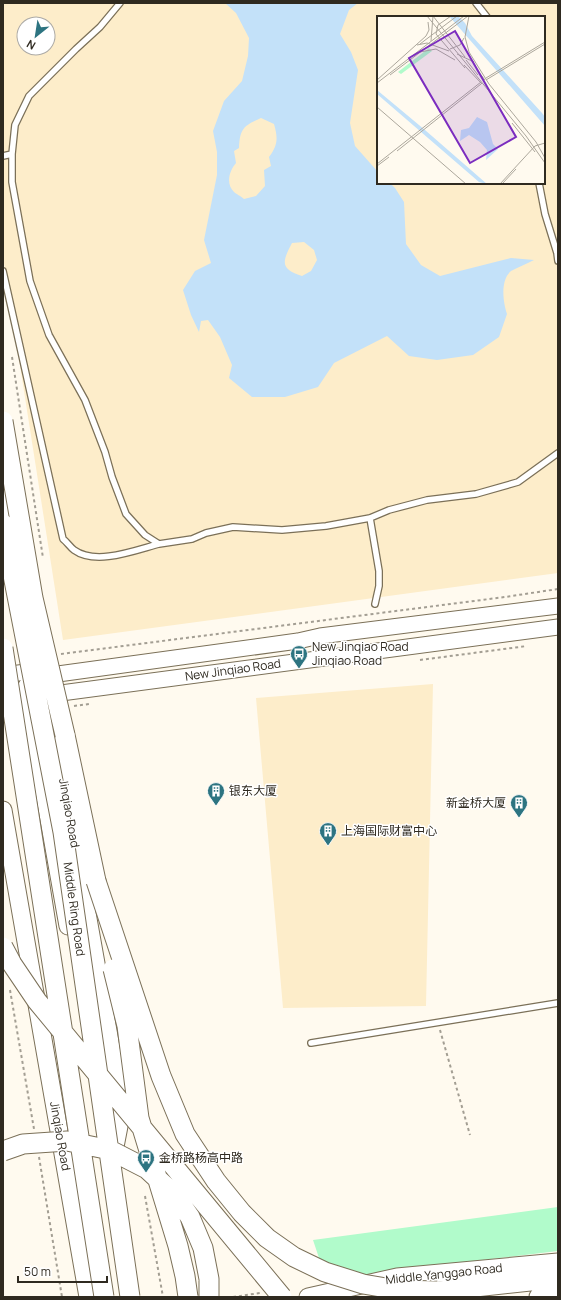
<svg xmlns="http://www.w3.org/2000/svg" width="561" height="1300" viewBox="0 0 561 1300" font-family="Manrope,'Noto Sans SC',sans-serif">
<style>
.built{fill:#fdedca;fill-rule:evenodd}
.green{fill:#b1fbcb}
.water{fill:#c3e1f9;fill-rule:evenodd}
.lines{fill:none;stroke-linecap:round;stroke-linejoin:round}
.lane-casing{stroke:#7b7058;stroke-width:8}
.secondary-casing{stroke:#7b7058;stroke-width:17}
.primary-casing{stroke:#7b7058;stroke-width:19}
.highway-casing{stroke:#7b7058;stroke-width:21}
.path{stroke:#a39e93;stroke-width:2;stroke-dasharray:3 3;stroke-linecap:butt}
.lane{stroke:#fff;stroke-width:5.5}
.secondary{stroke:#fff;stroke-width:15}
.primary{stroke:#fff;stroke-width:17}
.highway{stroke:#fff;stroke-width:19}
.highway-bridge-casing{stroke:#7b7058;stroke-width:21;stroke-linecap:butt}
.highway-bridge{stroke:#fff;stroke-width:19}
.labels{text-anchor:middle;stroke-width:3;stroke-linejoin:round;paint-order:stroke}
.poi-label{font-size:12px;fill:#2f2a20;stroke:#fff;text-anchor:start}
.street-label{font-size:12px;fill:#2f2a20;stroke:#fff}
.inset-road{fill:none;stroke:#aca79c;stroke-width:1}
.view{fill:#7b2cbf;fill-opacity:0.15;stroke:#7b2cbf;stroke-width:2}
.inset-edge{fill:none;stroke:#2f2a20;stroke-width:2}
</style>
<rect width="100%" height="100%" fill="#fffaef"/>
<path class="built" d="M 3,3 L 558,3 L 558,573 L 63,640 L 3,257 ZM 378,17 L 544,17 L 544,183 L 378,183 ZM 24,24 L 48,24 L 48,48 L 24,48 Z
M 433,684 L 426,1006 L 283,1008 L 256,698 Z"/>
<path class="green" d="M 558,1207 L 558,1251 L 326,1279 L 313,1240 Z"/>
<path class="water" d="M 225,3 L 358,3 L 349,10 L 340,34 L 351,52 L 358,70 L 350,123 L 355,146 L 378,172 L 378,183 L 390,183 L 395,188 L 404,202 L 406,244 L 421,265 L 440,276 L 511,258 L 534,260 C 527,264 518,267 511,271 C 500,280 503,302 507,314 L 499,337 L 473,355 L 437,360 L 409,356 L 387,336 L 334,363 L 318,387 L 285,397 L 252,397 L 229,378 L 232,365 L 220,337 L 208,320 L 201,321 L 199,332 L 191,315 L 183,290 L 195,271 L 211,263 L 204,240 L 217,175 L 217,152 L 213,131 L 224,101 L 242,81 L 248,56 L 249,38 L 236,13 ZM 261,118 L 274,124 C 278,138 278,145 269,157 L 271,166 L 264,170 L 265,186 L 256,196 L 244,199 C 241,196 236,194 234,192 C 225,183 230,170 236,163 L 234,151 L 239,148 C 240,129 243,126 261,118 ZM 304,242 L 314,250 L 317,260 L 311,271 L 302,276 C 280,269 282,262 292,243 Z"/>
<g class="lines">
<g class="lane-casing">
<path id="lane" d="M 120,3 L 100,27 L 76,49 L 29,96 L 15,125 L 12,154 L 12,182 L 30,281 L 49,335 L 85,400 L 105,452 L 112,477 L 126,514 L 145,535 L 159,544 L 192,539 L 206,533 L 233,527 L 282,530 L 326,526 L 370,518 L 389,510 L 427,500 L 476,494 L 518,482 L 558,453
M 476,3 L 487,17
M 3,156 L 12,154
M 539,183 L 545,214 L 557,253 L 558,261
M 3,271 L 63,539 C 67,542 70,547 74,550 C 96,566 136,550 159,544
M 370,518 L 379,571 L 379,586 L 375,604
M 311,1043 L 558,1003"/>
</g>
<g class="secondary-casing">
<path id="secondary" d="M 3,675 L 26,672 L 58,674 L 298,641 L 320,636 L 558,606
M 46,695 L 558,627"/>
</g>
<g class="primary-casing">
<path id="primary" d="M 3,495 L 9,538
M 27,686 L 30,713 L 68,926
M 51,711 L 120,1098 L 120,1121 L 114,1152
M 3,810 L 88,1297
M 308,1297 L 397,1277 L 558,1262"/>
</g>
<g class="highway-casing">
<path id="highway" d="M 65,735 L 96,881
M 421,1293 L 558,1278
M 539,1297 L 558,1294"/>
</g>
<path class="path" d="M 12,357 L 43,558
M 61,654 L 505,597 L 558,589
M 420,660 L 527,646
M 74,706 L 89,704
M 10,990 L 34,1129
M 440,1030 L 470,1135
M 39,1157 L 62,1297
M 145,1196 L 163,1297
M 233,1297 L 260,1293"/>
<use href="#lane" class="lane"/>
<use href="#secondary" class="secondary"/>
<use href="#primary" class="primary"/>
<use href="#highway" class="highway"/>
<g class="highway-bridge-casing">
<path id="highway-bridge" d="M 3,421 L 33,598 L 65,735
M 3,524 L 63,832 L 130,1297
M 3,648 L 104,1297
M 96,881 L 161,1076 L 185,1134 L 216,1181 L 242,1213 L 267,1238 L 294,1257 L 325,1272 L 363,1284 L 398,1290 L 437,1291
M 3,947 L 12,964 L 37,1001 L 282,1297
M 113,969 L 127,1026 L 139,1118 L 178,1246 L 185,1276 L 188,1297
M 3,1151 L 23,1144 L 67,1141 L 110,1150 L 147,1169 L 174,1194 L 190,1217 L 203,1248 L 209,1279 L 209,1297"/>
</g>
<use href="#highway-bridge" class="highway-bridge"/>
</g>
<defs>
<g id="bus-pin" transform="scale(0.9)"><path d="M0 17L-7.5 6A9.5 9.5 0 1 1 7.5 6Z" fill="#2d7481" stroke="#fff"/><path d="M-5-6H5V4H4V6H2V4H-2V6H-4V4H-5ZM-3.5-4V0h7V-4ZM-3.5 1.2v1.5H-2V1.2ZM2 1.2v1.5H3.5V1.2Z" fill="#fff"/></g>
<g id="building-pin" transform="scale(0.9)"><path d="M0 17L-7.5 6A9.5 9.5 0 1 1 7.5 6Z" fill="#2d7481" stroke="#fff"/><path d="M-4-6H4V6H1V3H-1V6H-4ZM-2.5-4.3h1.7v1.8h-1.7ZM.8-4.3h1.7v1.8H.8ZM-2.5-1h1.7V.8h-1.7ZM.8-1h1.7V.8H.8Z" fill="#fff"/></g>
</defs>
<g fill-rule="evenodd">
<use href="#bus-pin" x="299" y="654"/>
<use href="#building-pin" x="216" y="791"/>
<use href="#building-pin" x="519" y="803"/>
<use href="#building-pin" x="328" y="831"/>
<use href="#bus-pin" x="146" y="1158"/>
</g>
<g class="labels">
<g class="poi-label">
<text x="312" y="651">New Jinqiao Road<tspan x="312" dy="14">Jinqiao Road</tspan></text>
<text x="229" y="795">银东大厦</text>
<text x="506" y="807" text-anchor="end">新金桥大厦</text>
<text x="341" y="835">上海国际财富中心</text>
<text x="159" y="1162">金桥路杨高中路</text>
</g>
<g class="street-label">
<text transform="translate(233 670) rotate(-8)" y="4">New Jinqiao Road</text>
<text transform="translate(69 813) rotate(80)" y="4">Jinqiao Road</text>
<text transform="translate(74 909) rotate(82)" y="4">Middle Ring Road</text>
<text transform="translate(60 1136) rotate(80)" y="4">Jinqiao Road</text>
<text transform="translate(444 1274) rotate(-6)" y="4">Middle Yanggao Road</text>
</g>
</g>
<g transform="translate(377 16)">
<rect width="168" height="168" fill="#fffaef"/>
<path d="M 52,32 L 55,35 L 24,58 L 21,56 Z" fill="#b1fbcb"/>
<path d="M 72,0 L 81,0 L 88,7 L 95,20 L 165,97 L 168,101 L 168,110 ZM 0,74 L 48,114 L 110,168 L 102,166 L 0,78 ZM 100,101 L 110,106 L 116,128 L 121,133 L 109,144 L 110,134 L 103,126 L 92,119 L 83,125 L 84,114 L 92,112 Z" fill="#c3e1f9"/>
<path class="inset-road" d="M 50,0 L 149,120 L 168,147M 56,0 L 88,41M 74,0 L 61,9 L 59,18 L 88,52M 92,0 L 88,21 L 92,36 L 112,68 L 159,126 L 168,142M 54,25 L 56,0M 43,28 L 80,0M 40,29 L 50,27 L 72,35M 73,33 L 83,29 L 87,22M 43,36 L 59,33 L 78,44M 80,38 L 97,46M 89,44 L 101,59M 87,49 L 105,68M 100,54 L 108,64M 13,59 L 91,0M 109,62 L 168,26M 0,64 L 49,20 L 52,14 L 51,6M 109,64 L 168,28M 0,67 L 87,0M 0,91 L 89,168M 135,107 L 158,136M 20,135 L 104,68M 0,148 L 104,66M 0,150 L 12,141M 123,168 L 158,130 L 168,127M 125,168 L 139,153"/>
<path class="view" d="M 78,15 L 139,121 L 93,147 L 32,42 Z"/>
<rect width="168" height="168" class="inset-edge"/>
</g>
<rect width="561" height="1300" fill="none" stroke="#2f2a20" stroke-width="8"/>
<g transform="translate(36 36) rotate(210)"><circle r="19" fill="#ffffff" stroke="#acaaa6"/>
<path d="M0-3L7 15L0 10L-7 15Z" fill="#2d7481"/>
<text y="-6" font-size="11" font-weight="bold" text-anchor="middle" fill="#2f2a20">N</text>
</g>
<path d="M18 1276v6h89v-6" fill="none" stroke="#2f2a20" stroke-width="2"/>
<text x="24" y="1276" font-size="12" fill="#2f2a20" stroke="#ffffff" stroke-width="3" paint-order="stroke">50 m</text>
</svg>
